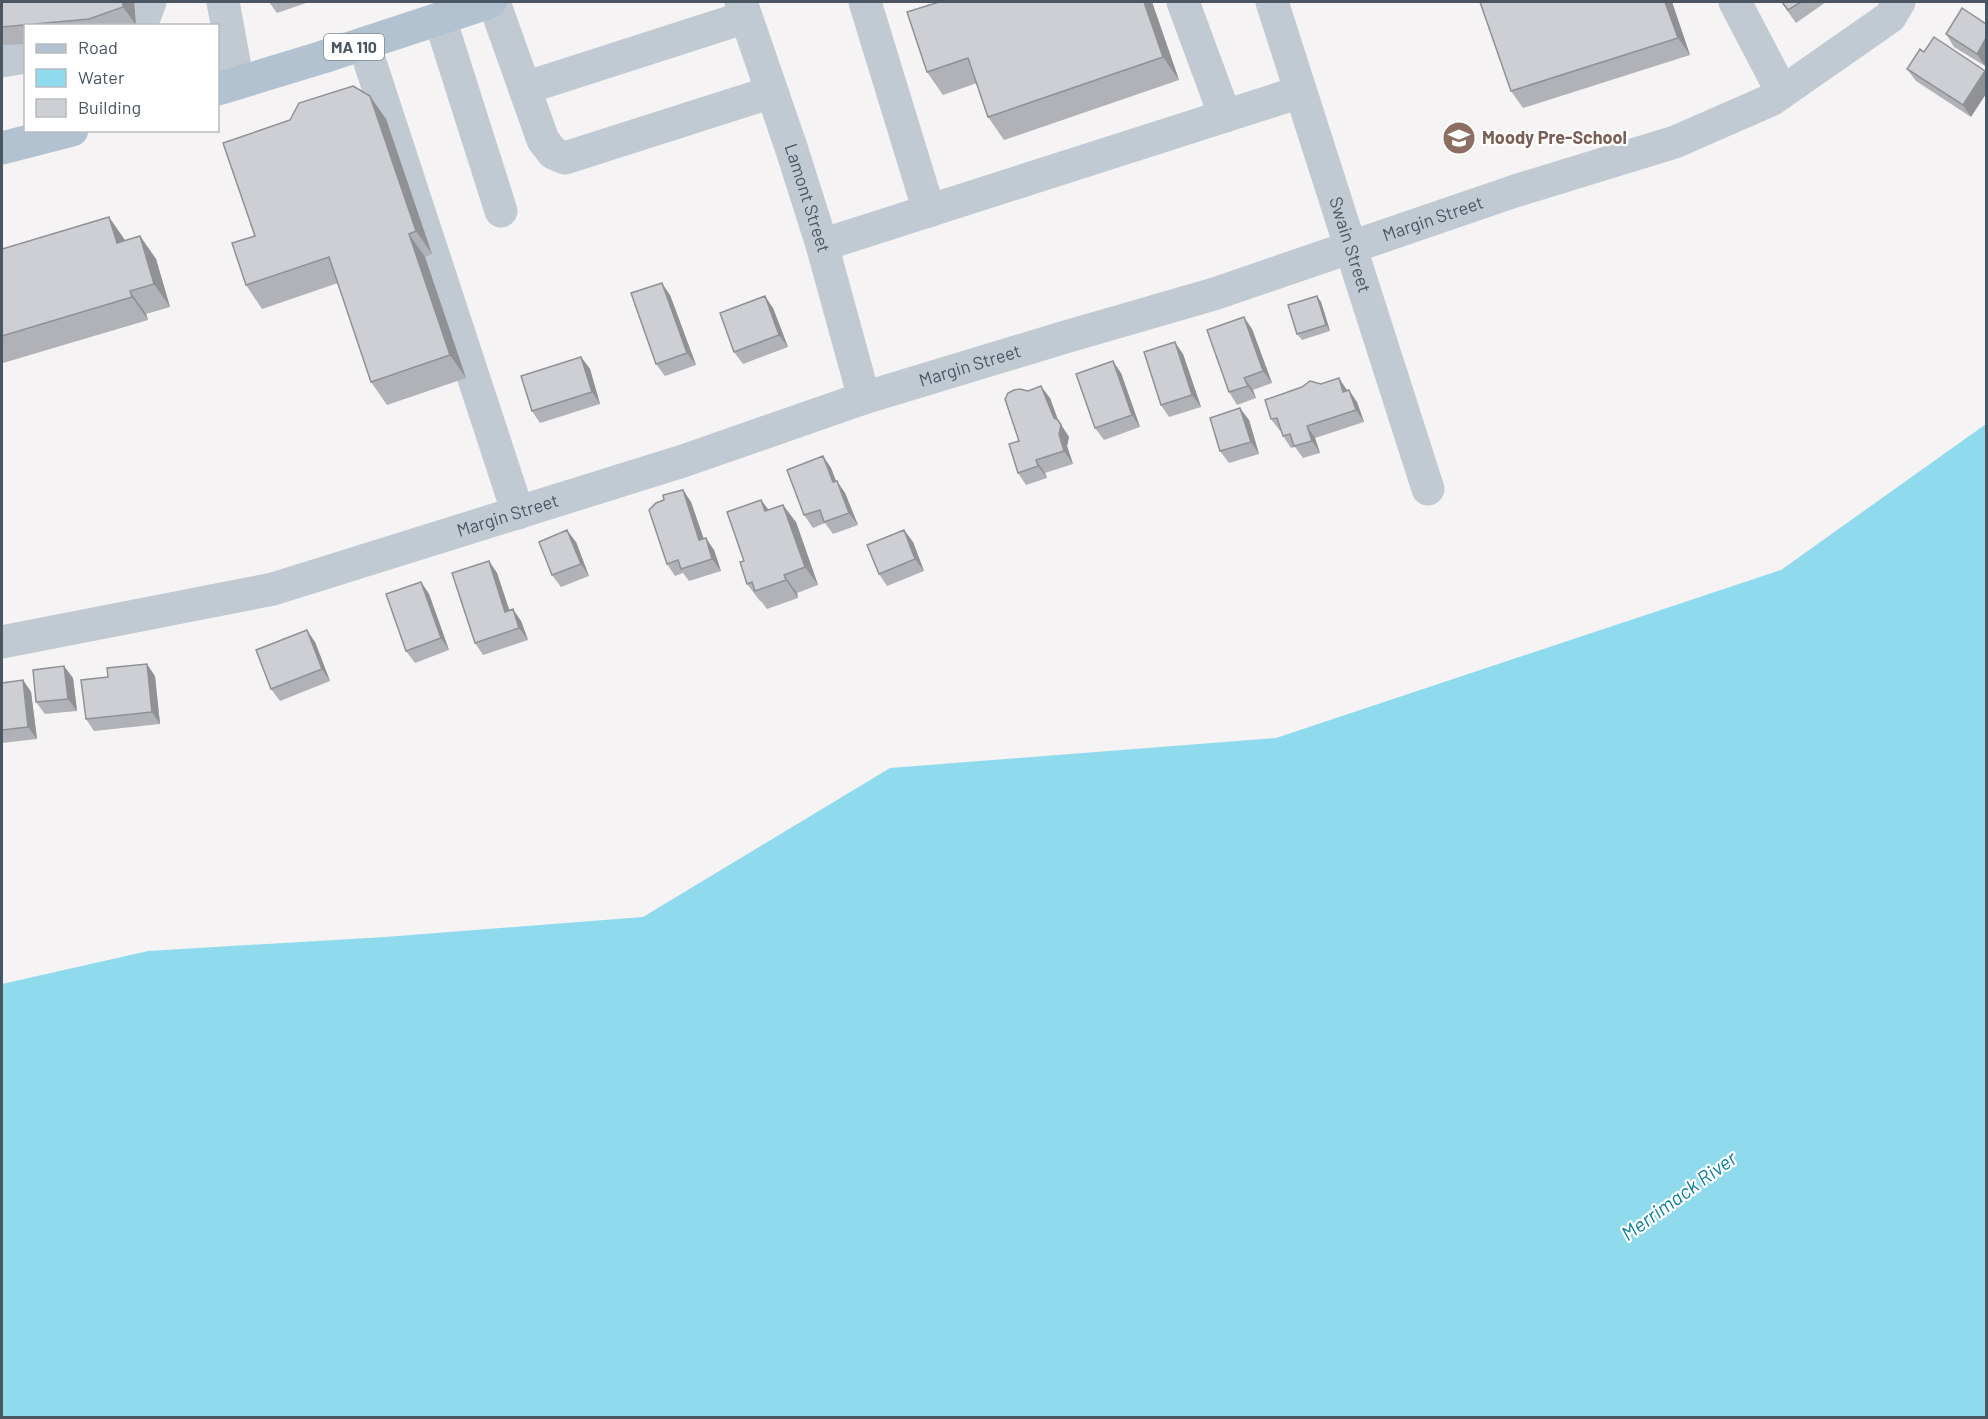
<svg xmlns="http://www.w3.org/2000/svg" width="1988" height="1419" viewBox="0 0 1988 1419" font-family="Barlow,sans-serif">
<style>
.water{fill:#90daee}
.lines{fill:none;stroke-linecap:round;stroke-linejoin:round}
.minor{stroke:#c1cad2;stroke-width:33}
.major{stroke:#b3c2d1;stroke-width:33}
.wall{fill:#b0b2b7}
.shaded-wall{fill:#909195}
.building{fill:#cdcfd5;stroke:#909195;stroke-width:1.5}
.labels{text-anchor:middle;stroke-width:4.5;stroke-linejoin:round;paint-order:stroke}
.shield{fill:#fff;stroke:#808990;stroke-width:1.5}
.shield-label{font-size:16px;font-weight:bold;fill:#4a5661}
.education-label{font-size:18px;font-weight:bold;fill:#785e54;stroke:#fff;text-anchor:start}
.street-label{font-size:18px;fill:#4a5661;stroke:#fff}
.water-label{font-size:20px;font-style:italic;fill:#0c7c9b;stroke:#fff}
</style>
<rect width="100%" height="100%" fill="#f5f3f3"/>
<path class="water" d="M 1986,424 L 1986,1417 L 2,1417 L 2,984 L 148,951 L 385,937 L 643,917 L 890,768 L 1276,738 L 1781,570 Z"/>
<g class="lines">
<g class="minor">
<path d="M 223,2 L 238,83"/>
<path d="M 494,2 L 543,140 L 553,153 L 565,158 L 772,92"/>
<path id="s1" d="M 741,2 L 792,150 L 822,245 L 864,398"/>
<path d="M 865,2 L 929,211"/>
<path d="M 1183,2 L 1225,116"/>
<path id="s2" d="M 1272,2 L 1428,489"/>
<path d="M 1735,2 L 1782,92"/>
<path d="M 440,19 L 501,211"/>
<path d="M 141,26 L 150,2"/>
<path d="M 364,44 L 518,513"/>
<path d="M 2,61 L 26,57"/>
<path d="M 525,88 L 746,17"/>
<path d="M 822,245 L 1300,92"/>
<path id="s3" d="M 2,642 L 273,589 L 683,461 L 864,398 L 1062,338 L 1214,294 L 1515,191 L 1675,142 L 1771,100 L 1890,17 L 1899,2"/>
</g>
<path class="major" d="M 218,89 L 323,57 L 490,2
M 2,148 L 72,130"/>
</g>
<path class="wall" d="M 2,2 L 134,2 L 136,25 L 26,26 L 26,44 L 4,45 L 2,42 Z
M 269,2 L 305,2 L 306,3 L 277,13 Z
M 939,2 L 1152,2 L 1179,80 L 1004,140 L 988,117 L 977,83 L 943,95 L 927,72 Z
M 1672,2 L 1690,55 L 1523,108 L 1511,91 Z
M 1781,2 L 1826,2 L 1796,23 Z
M 1962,8 L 1985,66 L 1954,47 L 1946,34 Z
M 1934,37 L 1971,117 L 1916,81 L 1907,69 L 1924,52 Z
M 386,119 L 432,254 L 425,257 L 466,378 L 387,405 L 371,382 L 338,283 L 262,309 L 246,285 L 255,236 Z
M 140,236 L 156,259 L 170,307 L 146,314 L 148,320 L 3,363 L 2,360 L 2,249 L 125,240 Z
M 670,295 L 696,365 L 665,376 L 656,364 Z
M 1317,296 L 1321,302 L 1330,331 L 1302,340 L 1297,334 Z
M 773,308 L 788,347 L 743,364 L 734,352 Z
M 1252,329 L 1272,383 L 1253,390 L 1256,398 L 1237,405 L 1229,392 Z
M 1183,354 L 1201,407 L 1169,417 L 1161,405 Z
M 581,357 L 590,369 L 600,404 L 540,423 L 532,411 Z
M 1121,373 L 1140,427 L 1104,440 L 1095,428 Z
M 1347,391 L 1357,402 L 1364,422 L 1315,438 L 1320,453 L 1303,458 L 1295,447 L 1291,448 L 1283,436 L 1281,431 L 1280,431 L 1271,419 Z
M 1050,398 L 1058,420 L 1069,437 L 1067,446 L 1073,464 L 1045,473 L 1047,478 L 1026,485 L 1018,473 L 1019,441 Z
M 1249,420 L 1259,454 L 1229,463 L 1220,451 Z
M 823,456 L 831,468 L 836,481 L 845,493 L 858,525 L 833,534 L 825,523 L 813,528 L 804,515 Z
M 683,490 L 691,502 L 704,539 L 714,550 L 721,571 L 689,581 L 683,573 L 675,576 L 667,564 L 664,500 Z
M 761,500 L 768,510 L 796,522 L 818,585 L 797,593 L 798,598 L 767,609 L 761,601 L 760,601 L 747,584 L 744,561 Z
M 904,530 L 913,542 L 924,571 L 887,586 L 879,574 Z
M 576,542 L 589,576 L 561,587 L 552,575 Z
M 489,561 L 497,573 L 509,610 L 521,621 L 528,640 L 483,655 L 475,643 Z
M 421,582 L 429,594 L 449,650 L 415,663 L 406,651 Z
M 315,642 L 330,681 L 280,701 L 271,689 Z
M 155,676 L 160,724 L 94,731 L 86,719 L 108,677 Z
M 73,678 L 77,711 L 45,714 L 36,702 Z
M 23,680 L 31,692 L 37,739 L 2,743 L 2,683 Z"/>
<path class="shaded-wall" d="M 123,2 L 134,2 L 136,25 L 123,7 Z
M 1144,2 L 1152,2 L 1179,80 L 1163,57 Z
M 1665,2 L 1672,2 L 1690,55 L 1678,38 Z
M 1986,38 L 1986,63 L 1985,66 L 1977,54 Z
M 1985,71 L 1986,72 L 1986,94 L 1971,117 L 1963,105 Z
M 370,96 L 386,119 L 432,254 L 416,231 Z
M 109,217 L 125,240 L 117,243 Z
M 409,234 L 425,257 L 466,378 L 450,355 Z
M 140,236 L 156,259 L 170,307 L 154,284 Z
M 662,283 L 670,295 L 696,365 L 687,353 Z
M 130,291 L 146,314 L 148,320 L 132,297 Z
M 765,296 L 773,308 L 788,347 L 779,335 Z
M 1317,296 L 1321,302 L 1330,331 L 1326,325 Z
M 1244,317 L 1252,329 L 1272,383 L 1263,371 Z
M 1175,342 L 1183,354 L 1201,407 L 1192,395 Z
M 581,357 L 590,369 L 600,404 L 592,392 Z
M 1113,361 L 1121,373 L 1140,427 L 1132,415 Z
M 1244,378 L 1253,390 L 1256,398 L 1248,386 Z
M 1339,378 L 1347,390 L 1352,404 L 1343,392 Z
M 1041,386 L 1050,398 L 1058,420 L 1069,437 L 1067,446 L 1073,464 L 1064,451 L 1054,418 Z
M 1349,390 L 1357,402 L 1364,422 L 1356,410 Z
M 1240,408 L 1249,420 L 1259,454 L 1251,442 Z
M 1307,426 L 1315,438 L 1320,453 L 1312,441 Z
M 823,456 L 831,468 L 841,494 L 833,482 Z
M 1036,460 L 1045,473 L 1047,478 L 1038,466 Z
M 837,481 L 845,493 L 858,525 L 849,513 Z
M 683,490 L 691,502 L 708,552 L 699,540 Z
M 761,500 L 774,517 L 765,511 Z
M 783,505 L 796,522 L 818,585 L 805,567 Z
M 567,530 L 576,542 L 589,576 L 581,564 Z
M 904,530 L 913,542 L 924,571 L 915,559 Z
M 706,538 L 714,550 L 721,571 L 712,559 Z
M 489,561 L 497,573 L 514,624 L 505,612 Z
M 784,575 L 797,593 L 798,598 L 786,580 Z
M 421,582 L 429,594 L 449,650 L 441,638 Z
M 513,609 L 521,621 L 528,640 L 519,628 Z
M 307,630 L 315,642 L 330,681 L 322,669 Z
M 147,664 L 155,676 L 160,724 L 152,712 Z
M 64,666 L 73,678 L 77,711 L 68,699 Z
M 23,680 L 31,692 L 37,739 L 28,727 Z"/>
<path class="building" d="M 2,2 L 123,2 L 123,7 L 89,19 L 2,27 Z
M 939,2 L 1144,2 L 1163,57 L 988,117 L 968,58 L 927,72 L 907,12 Z
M 1480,2 L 1665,2 L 1678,38 L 1511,91 Z
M 1782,2 L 1801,2 L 1788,10 Z
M 1962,8 L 1986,24 L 1986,38 L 1977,54 L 1946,34 Z
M 1934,37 L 1985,71 L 1963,105 L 1907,69 L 1920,49 L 1924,52 Z
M 353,86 L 370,96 L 416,231 L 409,234 L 450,355 L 371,382 L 329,257 L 246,285 L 232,243 L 255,236 L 223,143 L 290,120 L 299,103 Z
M 109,217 L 117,243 L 140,236 L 154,284 L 130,291 L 132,297 L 2,336 L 2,249 Z
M 662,283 L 687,353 L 656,364 L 631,293 Z
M 765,296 L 779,335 L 734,352 L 720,313 Z
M 1317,296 L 1326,325 L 1297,334 L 1288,305 Z
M 1244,317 L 1263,371 L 1244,378 L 1248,386 L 1229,392 L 1207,330 Z
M 1175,342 L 1192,395 L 1161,405 L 1144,352 Z
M 581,357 L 592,392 L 532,411 L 521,376 Z
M 1113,361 L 1132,415 L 1095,428 L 1076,374 Z
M 1339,378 L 1343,392 L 1349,390 L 1356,410 L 1307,426 L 1312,441 L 1294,446 L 1290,434 L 1283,436 L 1277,418 L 1271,419 L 1265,400 L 1302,387 L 1310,381 L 1321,384 Z
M 1041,386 L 1054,418 L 1058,420 L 1061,425 L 1059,434 L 1064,451 L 1036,460 L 1038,466 L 1018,473 L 1009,444 L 1019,441 L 1005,399 L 1008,393 L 1014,390 L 1020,389 L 1028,391 Z
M 1240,408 L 1251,442 L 1220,451 L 1210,418 Z
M 823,456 L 833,482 L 837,481 L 849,513 L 824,522 L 820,510 L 804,515 L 787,470 Z
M 683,490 L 699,540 L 706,538 L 712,559 L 681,569 L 678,560 L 667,564 L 649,510 L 656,503 L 664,500 L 663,495 Z
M 761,500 L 765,511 L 783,505 L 805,567 L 784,575 L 786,580 L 755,591 L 752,582 L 747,584 L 740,562 L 744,561 L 727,512 Z
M 567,530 L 581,564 L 552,575 L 539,542 Z
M 904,530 L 915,559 L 879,574 L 867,545 Z
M 489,561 L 505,612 L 513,609 L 519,628 L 475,643 L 452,573 Z
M 421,582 L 441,638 L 406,651 L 386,594 Z
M 307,630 L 322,669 L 271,689 L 256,650 Z
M 147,664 L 152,712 L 86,719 L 81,680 L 108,677 L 107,668 Z
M 64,666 L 68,699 L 36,702 L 33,670 Z
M 23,680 L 28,727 L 2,730 L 2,683 Z"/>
<defs>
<g id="school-disc" transform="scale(1.725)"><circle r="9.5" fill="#8d6e63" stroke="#fff"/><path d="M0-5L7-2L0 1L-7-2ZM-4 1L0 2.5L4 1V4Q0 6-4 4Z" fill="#fff"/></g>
</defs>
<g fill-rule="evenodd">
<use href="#school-disc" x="1459" y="138"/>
</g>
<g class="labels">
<rect class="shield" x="324" y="34" width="60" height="26" rx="4.5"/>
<g class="shield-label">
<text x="354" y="53">MA 110</text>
</g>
<g class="education-label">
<text x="1482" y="144">Moody Pre-School</text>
</g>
<g class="street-label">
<text dy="6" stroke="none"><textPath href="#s1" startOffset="207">Lamont Street</textPath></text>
<text dy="6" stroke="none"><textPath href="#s3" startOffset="1494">Margin Street</textPath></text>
<text dy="6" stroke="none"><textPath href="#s2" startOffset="255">Swain Street</textPath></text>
<text dy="6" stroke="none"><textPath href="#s3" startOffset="1008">Margin Street</textPath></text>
<text dy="6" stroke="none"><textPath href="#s3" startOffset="522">Margin Street</textPath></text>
</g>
<g class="water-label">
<text transform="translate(1679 1196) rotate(-36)" y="7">Merrimack River</text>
</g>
</g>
<rect width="1988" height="1419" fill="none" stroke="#4a5661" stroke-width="6"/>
<rect x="24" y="24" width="195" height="108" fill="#ffffff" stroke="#b7bbc0" stroke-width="1.5"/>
<rect x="36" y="44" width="30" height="9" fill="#b3c2d1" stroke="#b7bbc0" stroke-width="1.5"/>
<text x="78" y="54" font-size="18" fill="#4a5661">Road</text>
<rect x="36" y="69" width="30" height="18" fill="#90daee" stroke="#b7bbc0" stroke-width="1.5"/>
<text x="78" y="84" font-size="18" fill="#4a5661">Water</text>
<rect x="36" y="99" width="30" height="18" fill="#cdcfd5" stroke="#b7bbc0" stroke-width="1.5"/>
<text x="78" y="114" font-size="18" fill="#4a5661">Building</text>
</svg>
